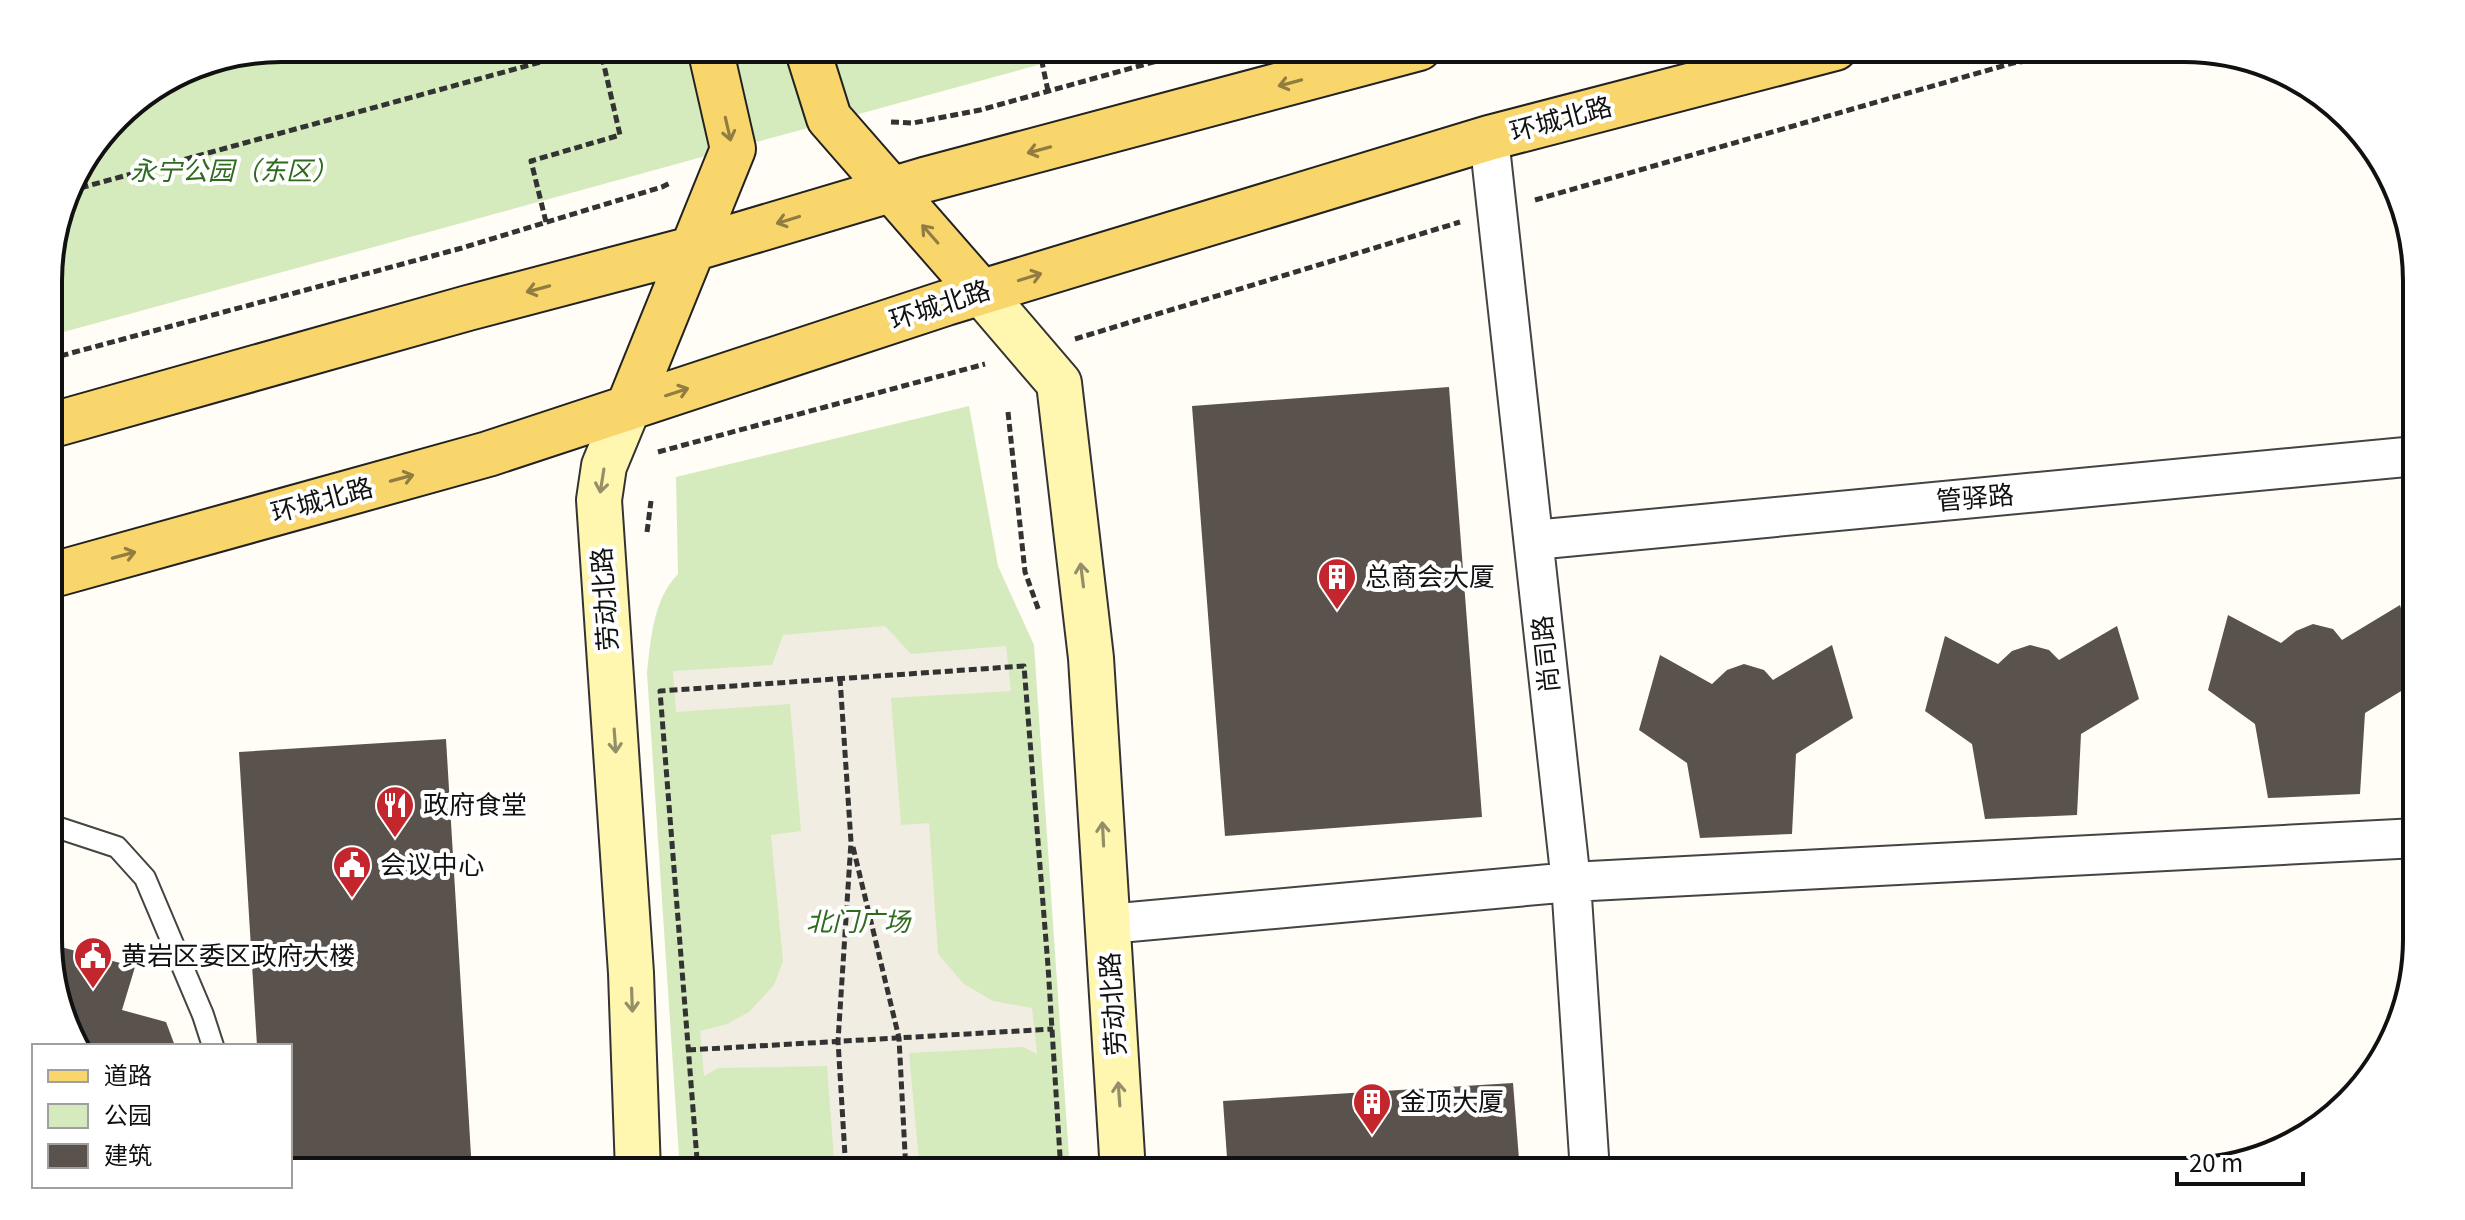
<svg xmlns="http://www.w3.org/2000/svg" width="2465" height="1220" viewBox="0 0 2465 1220" font-family="Georgia,'Noto Sans SC',serif">
<style>
.green{fill:#d5ebbd}
.plaza{fill:#f1ede2}
.building{fill:#5a524d}
.lines{fill:none;stroke-linecap:round;stroke-linejoin:round}
.lane-casing{stroke:#444;stroke-width:24}
.street-casing{stroke:#444;stroke-width:42}
.secondary-casing{stroke:#333;stroke-width:48}
.primary-casing{stroke:#222;stroke-width:48}
.path{stroke:#333;stroke-width:5;stroke-dasharray:8 4;stroke-linecap:butt}
.lane{stroke:#fff;stroke-width:20}
.street{stroke:#fff;stroke-width:38}
.secondary{stroke:#fff6b0;stroke-width:44}
.primary{stroke:#f9d66b;stroke-width:44}
.oneway{stroke:#917d42}
.oneway2{stroke:#948f68}
.labels{text-anchor:middle;stroke-width:8;stroke-linejoin:round;paint-order:stroke}
.street-label{font-size:26px;fill:#111;stroke:#fff}
.park-label{font-size:26px;font-style:italic;fill:#2f6b1f;stroke:#fff}
.poi-label{font-size:26px;fill:#111;stroke:#fff;text-anchor:start}
.rim{fill:none;stroke:#111;stroke-width:4}
</style>
<rect width="100%" height="100%" fill="#fffdf5"/>
<path class="green" d="M 281,48 L 1100,48 L 49,336 L 49,265 L 72,178 L 127,106 L 192,66 Z
M 969,406 L 998,566 L 1034,645 L 1070,1172 L 680,1172 L 647,673 C 651,638 653,600 678,574 L 676,477 Z"/>
<path class="plaza" d="M 885,626 L 911,654 L 1006,646 L 1011,691 L 891,698 L 901,825 L 929,823 L 938,954 L 964,984 L 993,1001 L 1032,1008 L 1037,1054 L 1023,1047 L 909,1053 L 920,1172 L 835,1172 L 827,1066 L 718,1068 L 704,1076 L 700,1031 L 727,1024 L 749,1012 L 774,985 L 783,961 L 771,835 L 801,831 L 790,704 L 676,712 L 673,671 L 772,665 L 783,635 Z"/>
<path class="building" d="M 1449,387 L 1482,817 L 1225,836 L 1192,406 Z
M 2400,605 L 2416,659 L 2416,682 L 2365,713 L 2360,794 L 2268,798 L 2255,724 L 2208,690 L 2228,615 L 2281,643 L 2296,631 L 2313,624 L 2333,629 L 2342,640 Z
M 2117,626 L 2139,699 L 2081,734 L 2077,815 L 1985,819 L 1972,744 L 1925,711 L 1945,636 L 1998,664 L 2012,651 L 2030,645 L 2049,650 L 2059,660 Z
M 1832,645 L 1853,718 L 1796,754 L 1792,834 L 1700,838 L 1687,763 L 1639,730 L 1660,655 L 1712,684 L 1727,670 L 1744,664 L 1764,670 L 1773,680 Z
M 446,739 L 472,1172 L 290,1172 L 290,1046 L 257,1046 L 239,752 Z
M 50,944 L 135,967 L 122,1010 L 166,1022 L 175,1046 L 82,1046 L 50,970 Z
M 1513,1083 L 1520,1172 L 1228,1172 L 1223,1101 Z"/>
<g class="lines">
<g class="lane-casing">
<path id="lane" d="M 50,825 L 117,847 L 145,878 L 203,1015 L 213,1046"/>
</g>
<g class="street-casing">
<path id="street" d="M 1489,138 L 1571,882 L 1590,1172
M 1534,540 L 2416,456
M 1108,924 L 1571,882 L 2417,838"/>
</g>
<g class="secondary-casing">
<path id="secondary" d="M 981,292 L 1059,383 L 1091,658 L 1123,1172
M 628,408 L 604,466 L 599,500 L 631,973 L 638,1172"/>
</g>
<g class="primary-casing">
<path id="primary" d="M 807,48 L 829,118 L 981,292
M 628,408 L 733,149 L 710,48
M 49,426 L 468,308 L 692,249 L 924,180 L 1419,48
M 49,576 L 488,454 L 946,303 L 1489,138 L 1835,48"/>
</g>
<path class="path" d="M 936,48 L 938,56 L 971,48
M 1039,48 L 1048,91
M 891,122 L 913,123 L 980,110 L 1204,48
M 69,191 L 592,48
M 1535,200 L 2013,63 L 2110,48
M 546,222 L 531,161 L 620,135 L 600,48
M 1075,339 L 1460,222
M 49,359 L 462,248 L 662,187 L 672,182
M 1008,412 L 1025,572 L 1039,611
M 658,452 L 985,364
M 647,532 L 651,501
M 840,678 L 851,842 L 838,1041 L 846,1172
M 853,847 L 899,1038 L 906,1172
M 688,1050 L 1053,1029
M 698,1172 L 660,691 L 1024,666 L 1048,966 L 1061,1172"/>
<use href="#lane" class="lane"/>
<use href="#street" class="street"/>
<use href="#secondary" class="secondary"/>
<use href="#primary" class="primary"/>
</g>
<defs><path id="oneway-shaft" d="M-6 0H5M1.5-3L5.5 0L1.5 3" fill="none" stroke-width="1.6" stroke-linecap="round" stroke-linejoin="round" transform="scale(2)"/></defs>
<g class="oneway">
<use href="#oneway-shaft" transform="translate(1290 83) rotate(165)"/>
<use href="#oneway-shaft" transform="translate(728 129) rotate(77)"/>
<use href="#oneway-shaft" transform="translate(1039 150) rotate(165)"/>
<use href="#oneway-shaft" transform="translate(788 220) rotate(163)"/>
<use href="#oneway-shaft" transform="translate(930 234) rotate(-131)"/>
<use href="#oneway-shaft" transform="translate(1030 277) rotate(-17)"/>
<use href="#oneway-shaft" transform="translate(538 289) rotate(165)"/>
<use href="#oneway-shaft" transform="translate(677 392) rotate(-18)"/>
<use href="#oneway-shaft" transform="translate(402 478) rotate(-15)"/>
<use href="#oneway-shaft" transform="translate(124 555) rotate(-15)"/>
</g>
<g class="oneway2">
<use href="#oneway-shaft" transform="translate(602 481) rotate(99)"/>
<use href="#oneway-shaft" transform="translate(1082 575) rotate(-97)"/>
<use href="#oneway-shaft" transform="translate(615 741) rotate(86)"/>
<use href="#oneway-shaft" transform="translate(1103 834) rotate(-93)"/>
<use href="#oneway-shaft" transform="translate(632 1000) rotate(88)"/>
<use href="#oneway-shaft" transform="translate(1119 1094) rotate(-94)"/>
</g>
<defs>
<g id="building-pin" transform="scale(2)"><path d="M0 17L-7.5 6A9.5 9.5 0 1 1 7.5 6Z" fill="#c4262e" stroke="#fff"/><path d="M-4-6H4V6H1V3H-1V6H-4ZM-2.5-4.3h1.7v1.8h-1.7ZM.8-4.3h1.7v1.8H.8ZM-2.5-1h1.7V.8h-1.7ZM.8-1h1.7V.8H.8Z" fill="#fff"/></g>
<g id="restaurant-pin" transform="scale(2)"><path d="M0 17L-7.5 6A9.5 9.5 0 1 1 7.5 6Z" fill="#c4262e" stroke="#fff"/><path d="M-5-6h1v4h1v-4h1v4h1v-4h1v5L-1.5 .5V6h-2V.5L-5-1ZM5-6V6H3V1.5H1.5Q1.5-4 5-6Z" fill="#fff"/></g>
<g id="civic-pin" transform="scale(2)"><path d="M0 17L-7.5 6A9.5 9.5 0 1 1 7.5 6Z" fill="#c4262e" stroke="#fff"/><path d="M-.6-6.5H3V-4.5H.6V-3L4-1V1h2V6H-6V1h2V-1L-.6-3ZM-1.2 2.5V6h2.4V2.5Z" fill="#fff"/></g>
</defs>
<g fill-rule="evenodd">
<use href="#building-pin" x="1337" y="577"/>
<use href="#restaurant-pin" x="395" y="805"/>
<use href="#civic-pin" x="352" y="865"/>
<use href="#civic-pin" x="93" y="956"/>
<use href="#building-pin" x="1372" y="1102"/>
</g>
<g class="labels">
<g class="street-label">
<text transform="translate(1561 119) rotate(-15)" y="9">环城北路</text>
<text transform="translate(940 305) rotate(-18)" y="9">环城北路</text>
<text transform="translate(1975 498) rotate(-5)" y="9">管驿路</text>
<text transform="translate(322 500) rotate(-15)" y="9">环城北路</text>
<text transform="translate(605 599) rotate(-94)" y="9">劳动北路</text>
<text transform="translate(1546 654) rotate(-96)" y="9">尚司路</text>
<text transform="translate(1113 1004) rotate(-94)" y="9">劳动北路</text>
</g>
<g class="park-label">
<text x="234" y="180">永宁公园（东区）</text>
<text x="858" y="931">北门广场</text>
</g>
<g class="poi-label">
<text x="1365" y="586">总商会大厦</text>
<text x="423" y="814">政府食堂</text>
<text x="380" y="874">会议中心</text>
<text x="121" y="965">黄岩区委区政府大楼</text>
<text x="1400" y="1111">金顶大厦</text>
</g>
</g>
<path d="M0 0H2465V1220H0ZM281 62H2184A219 219 0 0 1 2403 281V939A219 219 0 0 1 2184 1158H281A219 219 0 0 1 62 939V281A219 219 0 0 1 281 62Z" fill="#fff" fill-rule="evenodd"/>
<path class="rim" d="M281 62H2184A219 219 0 0 1 2403 281V939A219 219 0 0 1 2184 1158H281A219 219 0 0 1 62 939V281A219 219 0 0 1 281 62Z"/>
<rect x="32" y="1044" width="260" height="144" fill="#ffffff" stroke="#a0a0a0" stroke-width="2"/>
<rect x="48" y="1070" width="40" height="12" fill="#f9d66b" stroke="#a0a0a0" stroke-width="2"/>
<text x="104" y="1084" font-size="24" fill="#111111">道路</text>
<rect x="48" y="1104" width="40" height="24" fill="#d5ebbd" stroke="#a0a0a0" stroke-width="2"/>
<text x="104" y="1124" font-size="24" fill="#111111">公园</text>
<rect x="48" y="1144" width="40" height="24" fill="#5a524d" stroke="#a0a0a0" stroke-width="2"/>
<text x="104" y="1164" font-size="24" fill="#111111">建筑</text>
<path d="M2177 1172v12h126v-12" fill="none" stroke="#111111" stroke-width="4"/>
<text x="2189" y="1172" font-size="24" fill="#111111" stroke="#ffffff" stroke-width="6" paint-order="stroke">20 m</text>
</svg>
